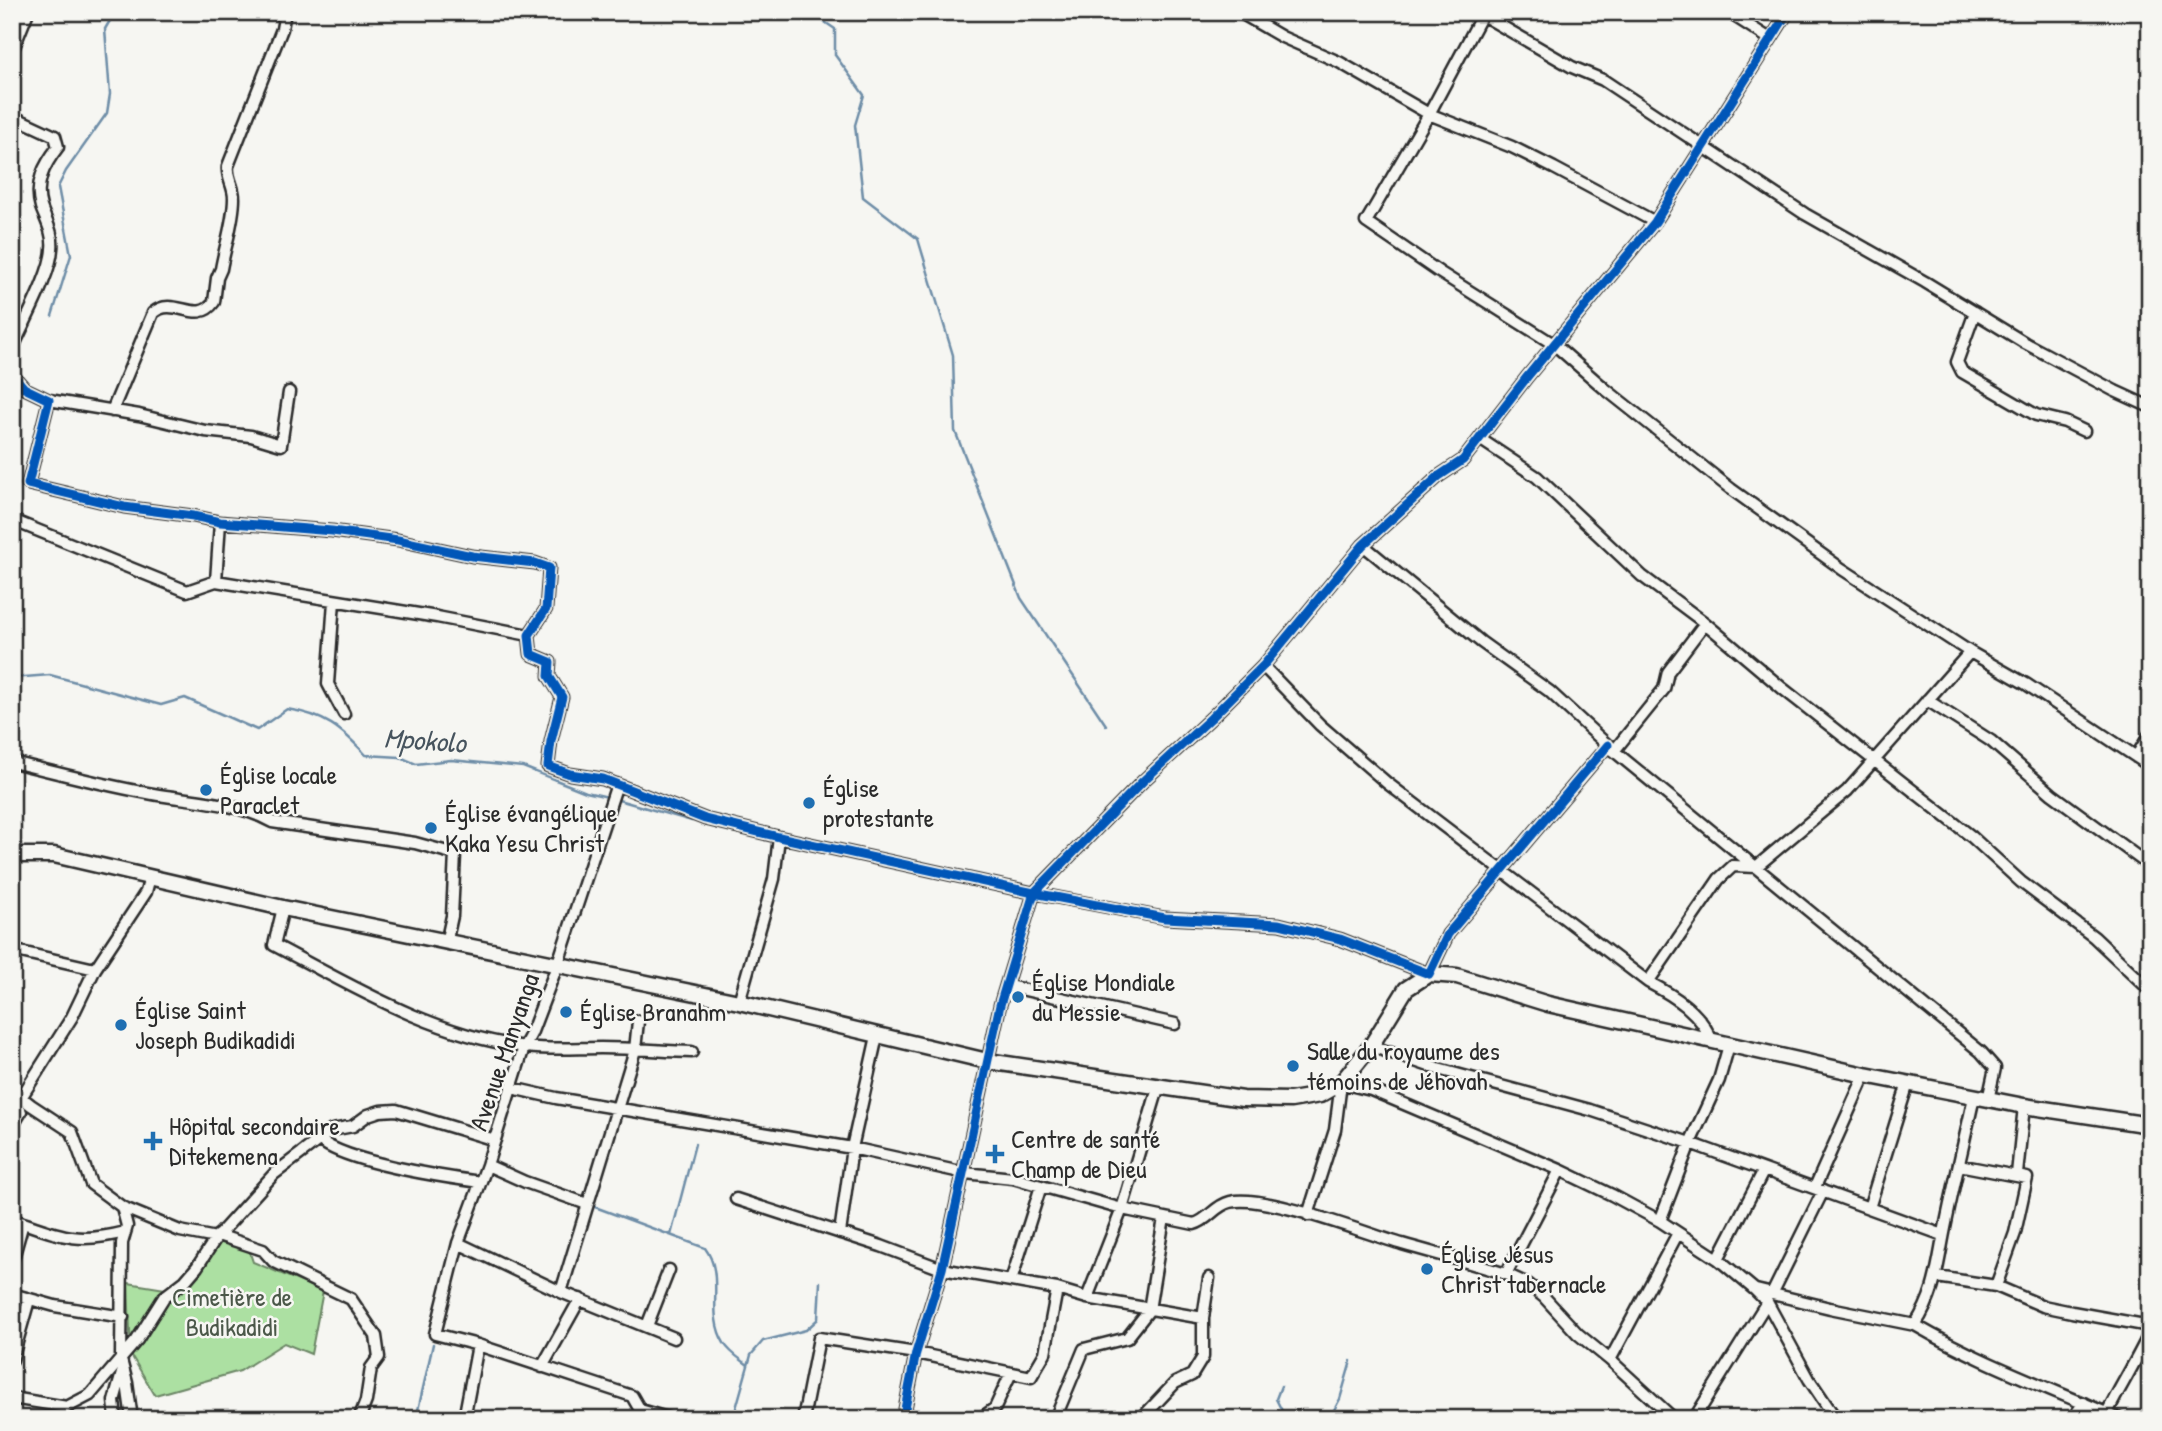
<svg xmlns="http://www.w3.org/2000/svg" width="2162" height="1431" viewBox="0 0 2162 1431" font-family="'Patrick Hand',sans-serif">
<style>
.green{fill:#ace0a2;stroke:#6c8666;stroke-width:2}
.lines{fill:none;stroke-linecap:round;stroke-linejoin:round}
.stream{stroke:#6e8da7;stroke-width:2.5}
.minor-casing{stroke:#2b2b2b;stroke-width:15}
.highway-casing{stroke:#2b2b2b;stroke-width:19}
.minor{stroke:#f6f6f2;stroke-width:10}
.highway{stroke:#f6f6f2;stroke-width:14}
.cycleway-casing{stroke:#f6f6f2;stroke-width:13}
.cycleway{stroke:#0057b8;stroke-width:9}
.poi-dot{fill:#1f6fb2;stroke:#f6f6f2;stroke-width:2.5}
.labels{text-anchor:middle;stroke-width:5;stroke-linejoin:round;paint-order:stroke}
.poi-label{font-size:26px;fill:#2b2b2b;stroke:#f6f6f2;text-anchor:start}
.street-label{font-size:26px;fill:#2b2b2b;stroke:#f6f6f2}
.park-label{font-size:26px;fill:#4b5849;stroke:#f6f6f2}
.water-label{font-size:28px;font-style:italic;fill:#47545e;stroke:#f6f6f2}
</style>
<rect width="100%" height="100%" fill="#f6f6f2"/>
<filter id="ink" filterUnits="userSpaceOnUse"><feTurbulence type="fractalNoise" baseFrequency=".0143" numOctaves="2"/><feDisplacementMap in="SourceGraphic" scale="14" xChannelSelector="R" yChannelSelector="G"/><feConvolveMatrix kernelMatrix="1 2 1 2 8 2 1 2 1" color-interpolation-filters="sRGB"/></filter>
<g filter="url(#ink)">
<path class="green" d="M 221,1239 L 249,1250 L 253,1262 L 323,1291 L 311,1354 L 284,1343 L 240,1371 L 155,1395 L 131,1355 L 128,1283 L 177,1291 Z"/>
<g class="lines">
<path class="stream" d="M 739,12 L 741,18 L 751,12
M 810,12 L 835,29 L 835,55 L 864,95 L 855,125 L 863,197 L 918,239 L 953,355 L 955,431 L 1021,598 L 1106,725
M 52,316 L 71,255 L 58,187 L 66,171 L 107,113 L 110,94 L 105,29 L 115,12
M 12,678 L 50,675 L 161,705 L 185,698 L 257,730 L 287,709 C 325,715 341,728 366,755 L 400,757 L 416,764 L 451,760 L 523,767 L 586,792 L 608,797
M 615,799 L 692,821
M 595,1207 L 705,1248 C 726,1276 705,1312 724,1343 C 729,1352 740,1359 748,1365
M 671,1235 L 695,1144
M 1281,1386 L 1276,1399 L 1286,1419
M 106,1419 L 106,1418
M 416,1419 L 433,1344
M 733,1419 L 751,1355 L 763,1341 L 806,1330 L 818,1319 L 820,1282
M 1329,1419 L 1340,1399 L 1351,1361"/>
<g class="minor-casing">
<path id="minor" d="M 1239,12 L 1282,37 L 1339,62 L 1429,114 L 1512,147 L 1554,168 L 1655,222
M 1487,12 L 1482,15 L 1429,114 L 1366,222 L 1439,272 L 1555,345 L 1604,388 L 1731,489 L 1842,569 L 1970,652 L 2026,684 L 2150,766
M 1728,12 L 1770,39
M 1479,13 L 1572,67 L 1603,80 L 1805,214 L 1925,282 L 2025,343 L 2115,391 L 2150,407
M 12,52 L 28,12
M 12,116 L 55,136 L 58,147 C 44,165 34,184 41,207 C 46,221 54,234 52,249 C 51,274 23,324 12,350
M 1975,312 L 1957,362 L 1962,372 L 2036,415 L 2065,422 L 2084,431
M 12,374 L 24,388 L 49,400 L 28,484 L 124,507 L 193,516 L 220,522 L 332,531 L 398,540 L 472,556 L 535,563 L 549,568 L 546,609 L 529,635 L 531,654 L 550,662 L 549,676 L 562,697 L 551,741 L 548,766 L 570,774 L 603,779 L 705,819 L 779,837 L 1034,893 L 1165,918 L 1279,924 L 1340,939 L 1429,974 L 1448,934 L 1608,745
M 49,400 L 139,415 L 205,431 L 251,436 L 281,445 L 289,392
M 112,411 L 153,313 C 174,295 197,326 214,302 L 217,278 L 221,269 C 225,246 234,221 234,198 C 234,186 226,177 228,166 L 282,29 L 285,12
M 1480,439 L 1537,477 L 1642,576 L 1705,623 L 1782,688 L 1972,837 L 2021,882 L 2094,937 L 2150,990
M 12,520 L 187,591 L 216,581
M 220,522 L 216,581 L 437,617 L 529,635
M 1363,545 L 1481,642 L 1549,691 L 1614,751 L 1981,1052 L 1995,1068 L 1988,1100
M 334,601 L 328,684 L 344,714
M 1263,666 L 1320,725 L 1387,783 L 1648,982
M 1927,700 L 1991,741 L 2052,794 L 2150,866
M 1614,751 L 1664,689 L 1668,672 L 1705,623
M 2136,757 L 2150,734
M 12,762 C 59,773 106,786 153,794 C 193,801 237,802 272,822 L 415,843 L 455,854 L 452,916 L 446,943
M 617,784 L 557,966 L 531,1034 L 524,1047 L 487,1165 L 458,1243 L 435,1334 L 478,1345 L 632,1396 L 640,1410 L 671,1419
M 283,908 L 274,945 C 354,987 434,1036 526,1047 C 551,1050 576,1048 601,1048 C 631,1048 662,1051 692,1052
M 12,950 L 95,969
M 1008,986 L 1175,1024
M 739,1002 L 774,879 L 779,837
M 1712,1042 C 1702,1013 1675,996 1648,982 L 1719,879 L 1733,866 L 1756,867 L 1847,791 L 1970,652
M 1371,1046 L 1438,1069 L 1590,1110 L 1690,1143 L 1943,1235
M 512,1088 L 556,1098 L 852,1148 L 965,1173 L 1013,1178 L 1122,1209 L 1194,1224 C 1209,1220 1214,1206 1230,1202 C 1263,1193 1364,1233 1402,1244 C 1437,1254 1472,1263 1506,1274 L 1528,1284 L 1544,1297 L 1578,1334 L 1610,1360 L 1674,1419
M 12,1090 L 31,1105 L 72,1132 L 91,1184 L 122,1207 L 127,1226 L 122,1243 L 121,1360 L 127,1383 L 132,1419
M 12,1127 L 21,1112 L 17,1104 L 72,1017 L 95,969 L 146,892 L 150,877
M 320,1140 C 345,1162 444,1177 480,1182
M 487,1165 L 525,1182 L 587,1204
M 1959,1165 L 2027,1178 L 2015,1233 L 1996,1286
M 2017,1174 L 2024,1106
M 1815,1187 L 1865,1075
M 736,1199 L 881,1246 L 942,1269 L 1057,1289 L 1087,1298 L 1203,1318 L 1209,1278
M 122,1207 L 180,1231 L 216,1238 L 274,1174 L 332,1130 L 353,1126 L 368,1115 L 380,1111 L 396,1110 L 495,1140
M 1869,1208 L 1908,1083
M 1308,1215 L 1335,1130 L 1341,1083 L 1371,1090 L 1560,1170 L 1612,1195 L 1660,1221 L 1718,1259 L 1755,1290 L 1767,1302 L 1809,1379 L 1836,1419
M 12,1219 C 59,1235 75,1245 125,1232
M 1660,1221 L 1690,1143 L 1719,1080 L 1729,1045
M 840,1233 L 852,1148 L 877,1036
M 218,1235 L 263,1250 L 273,1261 L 351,1299 L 376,1336 L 379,1357 L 371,1368 L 366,1401 L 359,1419
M 458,1243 L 561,1292 L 674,1338
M 1718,1259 L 1764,1170
M 12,1262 L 23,1223
M 1506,1274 L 1560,1170
M 1937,1277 L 1996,1286 L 2043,1306 L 2072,1312 L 2150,1326
M 1011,1281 L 1041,1186
M 1756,1290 L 1830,1308 L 1915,1325 C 1935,1294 1937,1269 1944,1233 C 1953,1188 1964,1142 1974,1097
M 561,1292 L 635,1050 L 638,1021
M 12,1294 L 55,1306 L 123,1317
M 1772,1294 L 1823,1191
M 1087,1298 L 1122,1209 L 1159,1085
M 1915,1325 C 1980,1363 2052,1389 2120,1419
M 647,1326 L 669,1270
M 12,1360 L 29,1300
M 1610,1360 L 1678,1233
M 542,1367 L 580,1299
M 12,1398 L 67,1407 L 90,1395 L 137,1340 L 164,1297 L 185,1281 L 197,1267 L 216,1238
M 2107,1413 C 2121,1385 2137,1360 2150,1332
M 116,1419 L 114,1401 L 122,1373
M 464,1419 L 478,1345
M 803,1419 L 819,1338 L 916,1353 L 1031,1377 L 1045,1353 L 1057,1289
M 903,1419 L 916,1353 L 942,1269 L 1000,1005 L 1034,893 L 1143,781 L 1211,718 L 1263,666 L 1363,545 L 1439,476 L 1463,460 L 1527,377 L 1655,222 L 1788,12
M 980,1419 L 995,1408 L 1011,1373
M 1055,1419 L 1084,1349 L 1127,1338 L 1149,1310 L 1164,1218
M 1141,1419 L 1175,1383 L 1192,1375 L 1203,1357 L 1203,1318
M 1694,1419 L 1767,1302
M 2072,1419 L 2084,1403"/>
</g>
<g class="highway-casing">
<path id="highway" d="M 12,857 L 20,855 L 54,855 L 283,908 L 739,1002 L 987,1061 L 1243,1099 L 1291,1100 L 1320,1095 L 1341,1083 L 1371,1046 L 1406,989 L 1429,974 L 1457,976 L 1548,1004 L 1865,1075 L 2024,1106 L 2150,1125"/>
</g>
<use href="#minor" class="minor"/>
<use href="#highway" class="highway"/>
<g class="cycleway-casing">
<path id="cycleway" d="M 12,374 L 24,388 L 49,400 L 28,484 L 124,507 L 193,516 L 220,522 L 332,531 L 398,540 L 472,556 L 535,563 L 549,568 L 546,609 L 529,635 L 531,654 L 550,662 L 549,676 L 562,697 L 551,741 L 548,766 L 570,774 L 603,779 L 705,819 L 779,837 L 1034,893 L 1165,918 L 1279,924 L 1340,939 L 1429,974 L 1448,934 L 1608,745
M 903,1419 L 916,1353 L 942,1269 L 1000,1005 L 1034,893 L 1143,781 L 1211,718 L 1263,666 L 1363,545 L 1439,476 L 1463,460 L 1527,377 L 1655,222 L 1788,12"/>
</g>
<use href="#cycleway" class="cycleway"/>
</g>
</g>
<g class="poi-dot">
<circle cx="206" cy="790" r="7"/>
<circle cx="809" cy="803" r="7"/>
<circle cx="431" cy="828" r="7"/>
<circle cx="1018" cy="997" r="7"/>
<circle cx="566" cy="1012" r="7"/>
<circle cx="121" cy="1025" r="7"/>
<circle cx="1293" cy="1066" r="7"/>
<path d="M149.5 1130.5h7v7h7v7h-7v7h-7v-7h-7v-7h7z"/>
<path d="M991.5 1143.5h7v7h7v7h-7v7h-7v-7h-7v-7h7z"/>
<circle cx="1427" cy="1269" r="7"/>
</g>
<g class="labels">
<g class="poi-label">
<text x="220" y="784">Église locale<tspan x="220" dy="30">Paraclet</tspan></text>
<text x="823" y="797">Église<tspan x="823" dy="30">protestante</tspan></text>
<text x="445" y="822">Église évangélique<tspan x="445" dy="30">Kaka Yesu Christ</tspan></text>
<text x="1032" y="991">Église Mondiale<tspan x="1032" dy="30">du Messie</tspan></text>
<text x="135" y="1019">Église Saint<tspan x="135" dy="30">Joseph Budikadidi</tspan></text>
<text x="580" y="1021">Église Branahm</text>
<text x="1307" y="1060">Salle du royaume des<tspan x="1307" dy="30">témoins de Jéhovah</tspan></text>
<text x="169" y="1135">Hôpital secondaire<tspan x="169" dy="30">Ditekemena</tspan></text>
<text x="1011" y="1148">Centre de santé<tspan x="1011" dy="30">Champ de Dieu</tspan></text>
<text x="1441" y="1263">Église Jésus<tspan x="1441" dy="30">Christ tabernacle</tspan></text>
</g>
<g class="street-label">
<text transform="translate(504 1052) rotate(-71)" y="9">Avenue Manyanga</text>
</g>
<g class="park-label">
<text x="232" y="1306">Cimetière de<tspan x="232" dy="30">Budikadidi</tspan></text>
</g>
<g class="water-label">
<text transform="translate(425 740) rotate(4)" y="10">Mpokolo</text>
</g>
</g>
<rect width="2162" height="1431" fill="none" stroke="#f6f6f2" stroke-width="42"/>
<rect x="21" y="21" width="2120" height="1389" fill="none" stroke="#2b2b2b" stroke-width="2.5" filter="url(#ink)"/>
</svg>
